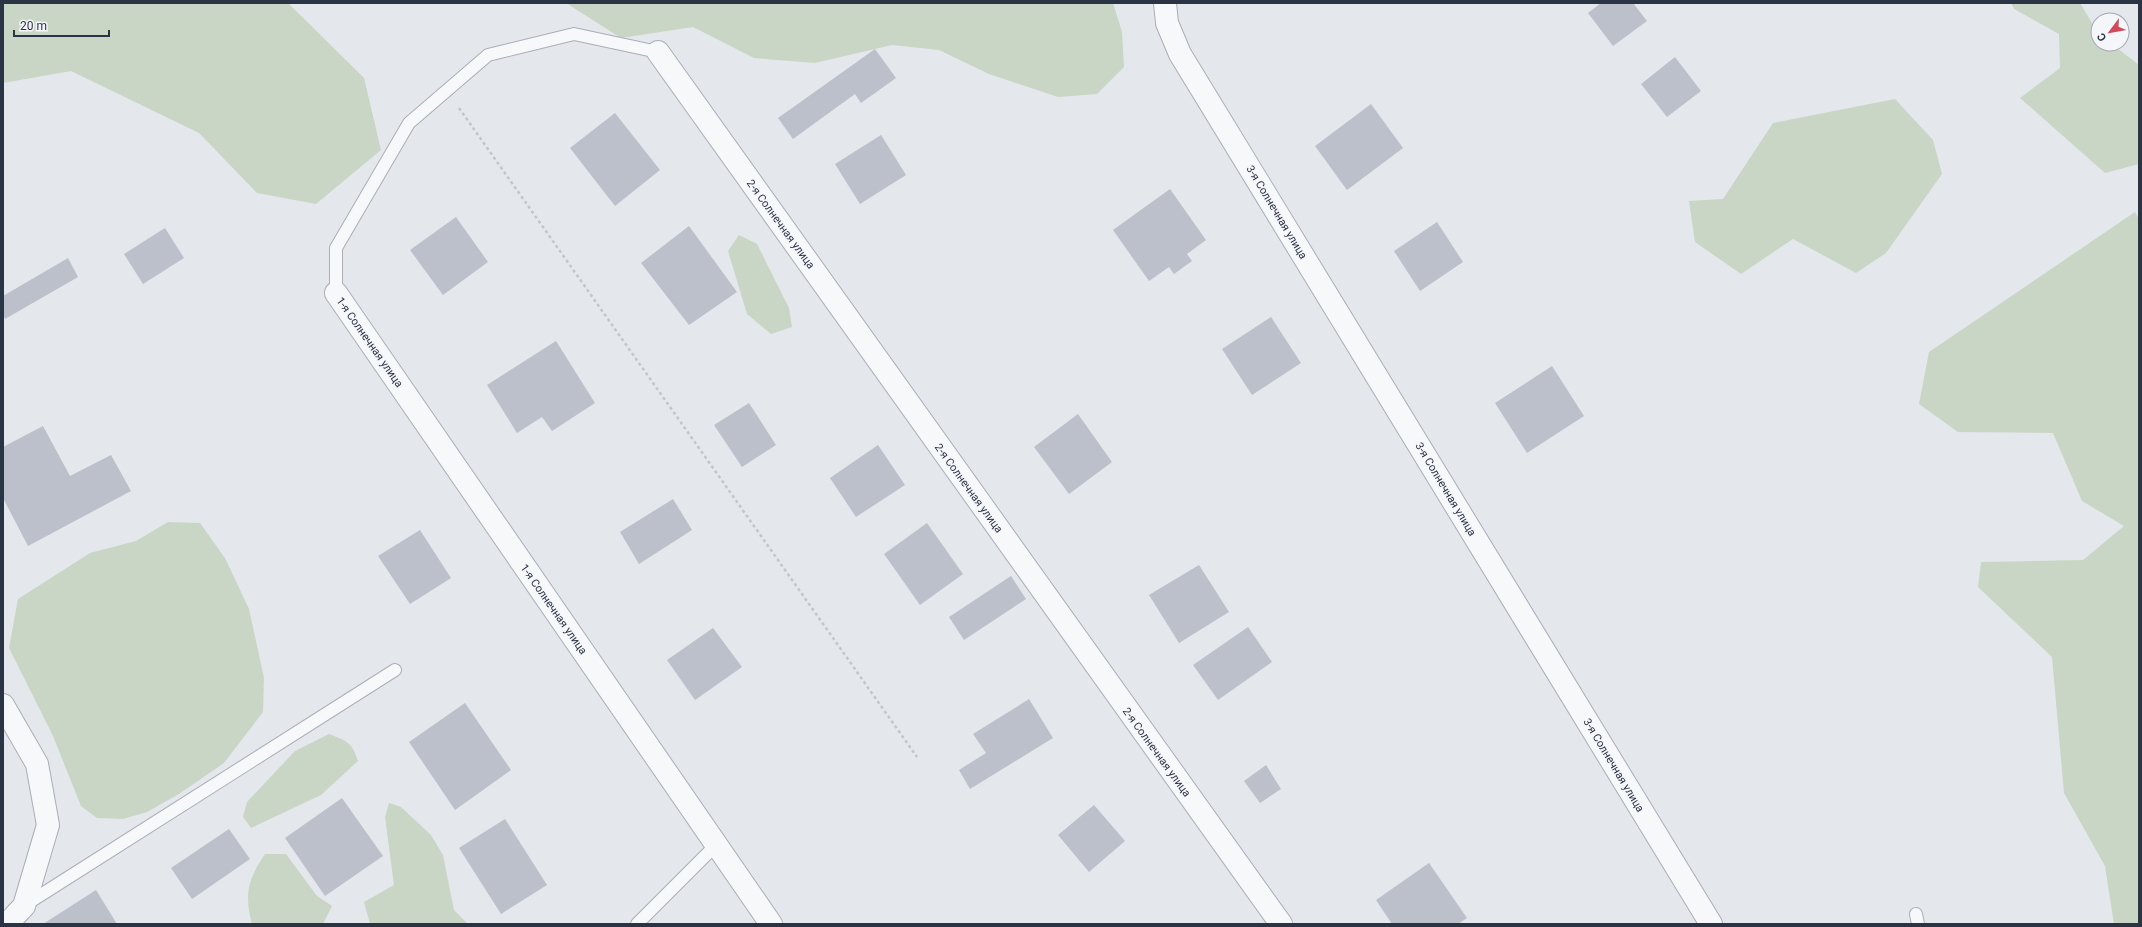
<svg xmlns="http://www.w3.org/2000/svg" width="2142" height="927" viewBox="0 0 2142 927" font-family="Roboto,sans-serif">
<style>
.green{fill:#c9d6c5}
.building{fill:#bbc0ca}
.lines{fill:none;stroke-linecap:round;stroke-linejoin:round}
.service-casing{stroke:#a9aeb7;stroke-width:14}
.minor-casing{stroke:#a9aeb7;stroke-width:24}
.path{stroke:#c2c5cb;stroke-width:2.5;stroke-dasharray:3 3;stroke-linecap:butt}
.service{stroke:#f7f8fa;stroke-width:12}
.minor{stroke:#f7f8fa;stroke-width:22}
.labels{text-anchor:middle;stroke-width:3;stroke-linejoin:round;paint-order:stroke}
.street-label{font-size:11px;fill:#2b3445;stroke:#f4f6f9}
</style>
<rect width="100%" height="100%" fill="#e4e7ec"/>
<path class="green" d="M 3,3 L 288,3 L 364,78 L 381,150 L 316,204 L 257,193 L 199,133 L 71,71 L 3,83 Z
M 566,3 L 1113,3 L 1122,32 L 1124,67 L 1097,94 L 1058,97 L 989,74 L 939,50 L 892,45 L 815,63 L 754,58 L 693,27 L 621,38 Z
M 2011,3 L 2080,3 L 2098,33 L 2098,44 L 2112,44 L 2139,65 L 2139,164 L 2105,173 L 2020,98 L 2060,68 L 2059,34 L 2014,9 Z
M 1895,99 L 1933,140 L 1942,174 L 1886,253 L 1856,273 L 1793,239 L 1741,274 L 1695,242 L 1689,201 L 1723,199 L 1773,123 Z
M 2135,212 L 2139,219 L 2139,924 L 2114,924 L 2105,866 L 2064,793 L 2052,657 L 1978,587 L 1981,562 L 2083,560 L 2124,526 L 2082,501 L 2053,433 L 1958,432 L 1919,404 L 1929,352 Z
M 739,235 L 757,244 L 789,308 L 792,327 L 771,334 L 747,314 L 728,251 Z
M 168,522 L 200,523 L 225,558 L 249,609 L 264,678 L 263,712 L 224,763 L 179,794 L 147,812 L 123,819 L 97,818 L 81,806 L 53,736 L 9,648 L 18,599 L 90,553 L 136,541 Z
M 329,734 C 347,741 352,742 358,761 L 321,795 L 251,828 L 243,817 L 247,802 L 295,751 Z
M 389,803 L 401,807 L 431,835 L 443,855 L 454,910 L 468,924 L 370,924 L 364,902 L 394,885 L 385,817 Z
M 265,854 L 286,854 L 317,896 L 332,906 L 323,924 L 252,924 C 244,894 248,879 265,854 Z"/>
<path class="building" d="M 1601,3 L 1633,3 L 1647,21 L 1613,46 L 1588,13 Z
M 875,49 L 896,78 L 861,103 L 855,94 L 793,139 L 778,118 Z
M 1675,57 L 1701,91 L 1667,117 L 1641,84 Z
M 1371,104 L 1403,148 L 1347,190 L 1315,146 Z
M 615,113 L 660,170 L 615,206 L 570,148 Z
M 881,135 L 906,175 L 860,204 L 835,164 Z
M 1170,189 L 1206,240 L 1187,254 L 1192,261 L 1174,274 L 1169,267 L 1149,281 L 1113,230 Z
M 456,217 L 488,262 L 443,295 L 410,250 Z
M 1437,222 L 1463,262 L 1420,291 L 1394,251 Z
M 689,226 L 737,292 L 689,325 L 641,263 Z
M 165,228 L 184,258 L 143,284 L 124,254 Z
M 68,258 L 78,277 L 5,319 L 3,315 L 3,296 Z
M 1271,317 L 1301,363 L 1252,395 L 1222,349 Z
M 556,341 L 595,403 L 552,431 L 542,417 L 517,433 L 487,385 Z
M 1552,366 L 1584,416 L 1527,453 L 1495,403 Z
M 749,403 L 776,445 L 742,467 L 714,425 Z
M 1078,414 L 1112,462 L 1069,494 L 1034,447 Z
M 43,426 L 70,476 L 111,455 L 131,491 L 28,546 L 3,498 L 3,447 Z
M 878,445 L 905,485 L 856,517 L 830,478 Z
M 673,499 L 692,530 L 639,564 L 620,532 Z
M 927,523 L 963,574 L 920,605 L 884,554 Z
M 420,530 L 451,578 L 410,604 L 378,556 Z
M 1199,565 L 1229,612 L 1179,643 L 1149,595 Z
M 1011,576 L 1026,599 L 964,640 L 949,617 Z
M 1248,627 L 1272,662 L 1218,700 L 1193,665 Z
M 713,628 L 742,667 L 695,700 L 667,660 Z
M 1029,699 L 1053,738 L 970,789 L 959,770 L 986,753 L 973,734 Z
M 465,703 L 511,770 L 455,810 L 409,742 Z
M 1266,765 L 1281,789 L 1260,803 L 1244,781 Z
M 342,798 L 383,856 L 325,896 L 285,838 Z
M 1094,805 L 1125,841 L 1089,872 L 1058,835 Z
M 505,819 L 547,885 L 501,914 L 459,848 Z
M 229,829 L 250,859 L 192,899 L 171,868 Z
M 1429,863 L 1467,918 L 1458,924 L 1392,924 L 1376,900 Z
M 96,890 L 117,924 L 43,924 Z"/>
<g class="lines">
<g class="service-casing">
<path id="service" d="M 336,293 L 336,248 L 409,123 L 488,55 L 574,34 L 658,52
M 25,905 L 395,670
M 1916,914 L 1918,924
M 637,924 L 710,851 L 714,842"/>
</g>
<g class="minor-casing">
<path id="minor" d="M 1165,3 L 1167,23 L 1180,54 L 1711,924
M 658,52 L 1281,924
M 336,293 L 771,924
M 3,705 L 37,764 L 48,825 L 24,906 L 7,924"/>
</g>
<path class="path" d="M 459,108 L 917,757"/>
<use href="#service" class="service"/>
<use href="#minor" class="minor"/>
</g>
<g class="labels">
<g class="street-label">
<text transform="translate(1277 212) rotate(59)" y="4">3-я Солнечная улица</text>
<text transform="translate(781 224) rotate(54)" y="4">2-я Солнечная улица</text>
<text transform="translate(370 342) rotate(55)" y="4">1-я Солнечная улица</text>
<text transform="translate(969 488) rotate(54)" y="4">2-я Солнечная улица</text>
<text transform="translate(1446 489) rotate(59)" y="4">3-я Солнечная улица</text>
<text transform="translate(554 609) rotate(55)" y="4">1-я Солнечная улица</text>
<text transform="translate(1157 752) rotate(54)" y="4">2-я Солнечная улица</text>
<text transform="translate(1614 765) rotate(59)" y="4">3-я Солнечная улица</text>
</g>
</g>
<rect width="2142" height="927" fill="none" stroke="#2b3445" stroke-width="8"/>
<g transform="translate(2110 32) rotate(238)"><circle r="19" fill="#f4f6f9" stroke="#a4a8b1"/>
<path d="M0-3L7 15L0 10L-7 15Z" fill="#d1495b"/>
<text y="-6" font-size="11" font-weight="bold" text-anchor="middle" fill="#2b3445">С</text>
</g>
<path d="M14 30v6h95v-6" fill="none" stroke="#2b3445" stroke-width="2"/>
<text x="20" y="30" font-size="12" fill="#2b3445" stroke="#f4f6f9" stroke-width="3" paint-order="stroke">20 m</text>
</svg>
